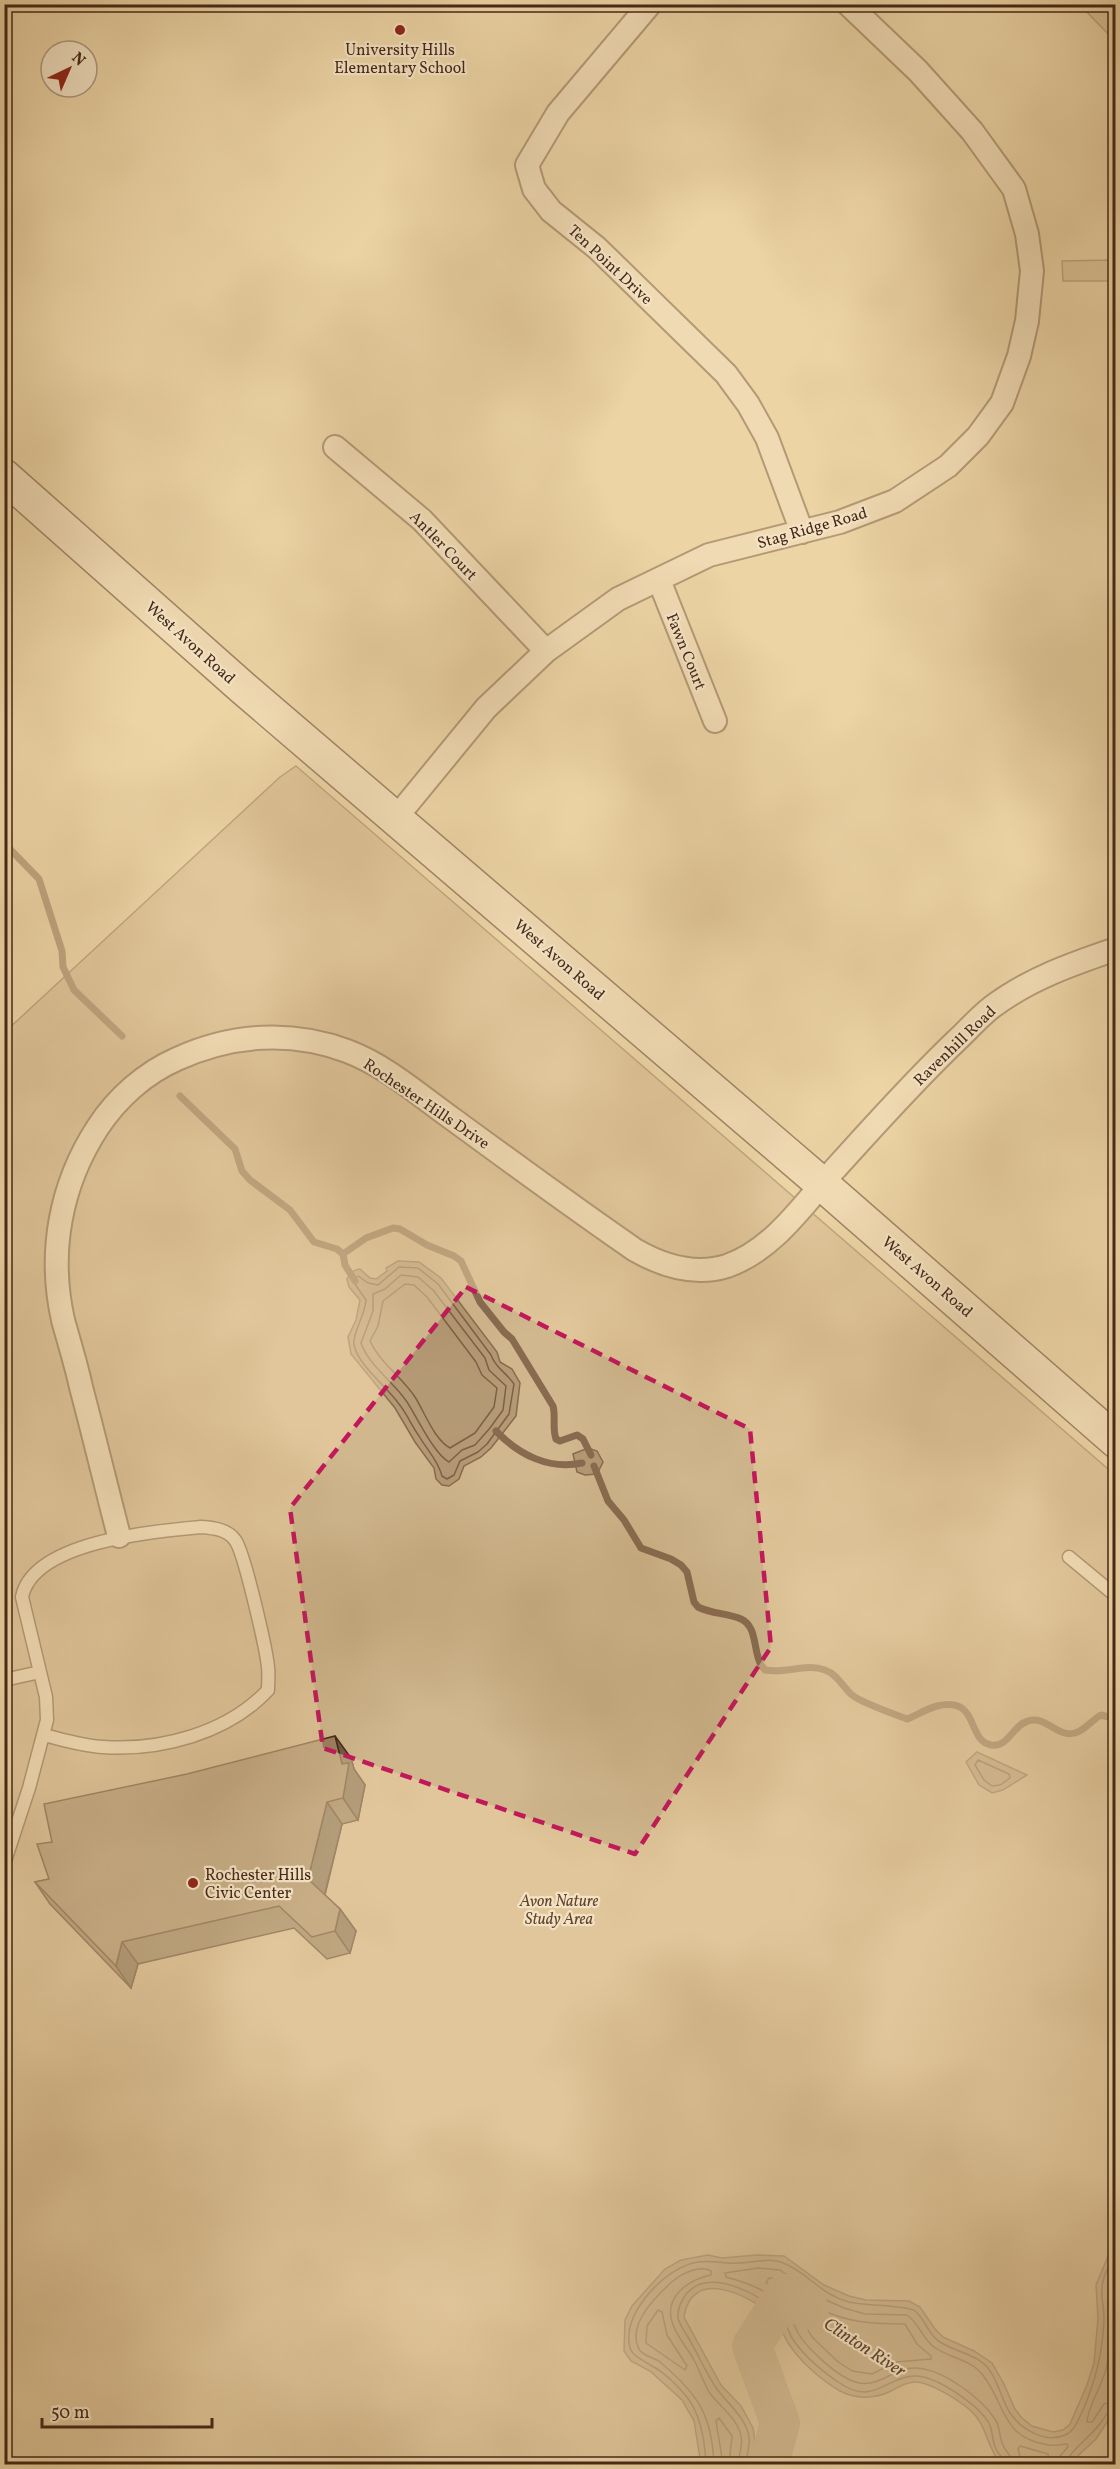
<svg xmlns="http://www.w3.org/2000/svg" width="1120" height="2469" viewBox="0 0 1120 2469" font-family="Vollkorn,serif">
<style>
.green{fill:#d0b78d;stroke:#8b6f52;stroke-width:1.5}
.water{fill:#b49975;stroke:#886b4f;stroke-width:1.5}
.lines{fill:none;stroke-linecap:round;stroke-linejoin:round}
.shore{stroke:#7d6046;stroke-width:1.5}
.stream{stroke:#886b4f;stroke-width:7}
.river{stroke:#b49975;stroke-width:40}
.lane-casing{stroke:#70523a;stroke-width:15}
.street-casing{stroke:#70523a;stroke-width:26}
.secondary-casing{stroke:#462717;stroke-width:36}
.lane{stroke:#f3e3c4;stroke-width:12}
.street{stroke:#f3e3c4;stroke-width:22}
.secondary{stroke:#f3e3c4;stroke-width:33}
.wall{fill:#866f53;stroke:#462717;stroke-width:1.5}
.shaded-wall{fill:#6d5a44;stroke:#462717;stroke-width:1.5}
.building{fill:#9c8161;stroke:#462717;stroke-width:1.5}
.marked{fill:none;stroke:#c2185b;stroke-width:4.5;stroke-dasharray:12 8;stroke-linejoin:round}
.poi-dot{fill:#8f2418;stroke:#f3e3c4;stroke-width:2}
.labels{text-anchor:middle;stroke-width:4.5;stroke-linejoin:round;paint-order:stroke}
.poi-label{font-size:16px;fill:#462717;stroke:#f3e3c4}
.street-label{font-size:16px;fill:#462717;stroke:#f3e3c4}
.park-label{font-size:16px;font-style:italic;fill:#62442f;stroke:#f3e3c4}
.water-label{font-size:18px;font-style:italic;fill:#62442e;stroke:#f3e3c4}
</style>
<rect width="100%" height="100%" fill="#ecd4a5"/>
<filter id="stains"><feTurbulence type="fractalNoise" baseFrequency=".00333" numOctaves="4"/><feColorMatrix values="0 0 0 0 .2 0 0 0 0 .09 0 0 0 0 .02 0 0 0 .5 -.17"/></filter>
<radialGradient id="worn" r=".72"><stop offset=".6" stop-color="#630" stop-opacity="0"/><stop offset="1" stop-color="#630" stop-opacity=".3"/></radialGradient>
<path class="green" d="M 1080,5 L 1115,5 L 1115,43 L 1113,39 Z
M 1115,260 L 1115,281 L 1063,281 L 1062,261 Z
M 296,766 L 1115,1475 L 1115,2464 L 5,2464 L 5,1032 L 280,777 Z"/>
<path class="water" d="M 398,1261 L 419,1262 L 441,1278 L 497,1352 L 500,1362 L 512,1369 L 520,1383 L 516,1416 L 491,1448 L 481,1457 L 464,1466 L 459,1479 L 449,1486 L 442,1485 L 436,1479 L 434,1468 L 415,1442 L 395,1408 L 351,1354 L 348,1337 L 356,1320 L 360,1300 L 349,1287 L 347,1279 C 350,1273 353,1270 360,1269 L 370,1278 L 376,1279 L 387,1271 L 386,1268 Z
M 588,1448 L 597,1451 L 603,1462 L 597,1474 L 585,1475 L 577,1472 L 573,1454 Z
M 977,1752 L 1027,1775 L 1003,1790 L 992,1793 L 979,1785 L 966,1762 Z
M 1115,2240 L 1115,2410 L 1096,2439 L 1069,2464 L 1001,2464 C 986,2447 988,2426 970,2410 C 958,2400 929,2381 914,2382 C 903,2383 898,2388 889,2392 C 874,2399 855,2399 840,2391 C 821,2380 798,2360 787,2341 C 782,2333 781,2323 774,2317 C 750,2295 692,2266 684,2317 L 721,2385 L 741,2406 L 753,2428 L 755,2441 L 751,2464 L 701,2464 L 694,2421 L 682,2400 L 650,2371 L 631,2361 L 624,2351 L 625,2320 L 632,2306 L 665,2269 L 681,2260 L 708,2255 L 722,2258 L 757,2255 L 784,2256 L 824,2285 L 849,2296 L 866,2300 L 909,2301 L 920,2307 L 935,2329 L 943,2337 L 974,2351 L 992,2363 L 1004,2384 L 1015,2409 L 1022,2418 L 1032,2426 L 1053,2432 L 1063,2430 L 1070,2424 L 1087,2385 L 1094,2363 L 1098,2319 L 1096,2285 Z"/>
<g class="lines">
<path class="shore" d="M 399,1267 L 418,1268 L 438,1284 L 491,1355 C 496,1369 506,1372 514,1384 L 509,1414 L 487,1444 L 478,1452 L 460,1461 L 454,1475 L 447,1479 L 442,1476 C 438,1460 427,1450 419,1436 C 412,1426 407,1414 399,1404 C 387,1387 358,1365 354,1345 C 352,1333 365,1316 366,1300 L 355,1284 L 354,1279 L 358,1276 L 368,1283 L 378,1285 Z
M 401,1275 L 418,1277 L 433,1290 L 485,1358 L 489,1370 L 506,1386 L 503,1410 L 490,1428 L 475,1445 L 462,1450 L 449,1462 C 434,1454 417,1417 407,1402 C 394,1382 369,1366 361,1343 L 373,1311 L 373,1294 L 385,1289 Z
M 405,1284 L 414,1285 L 427,1297 L 476,1362 L 482,1375 L 497,1388 L 494,1407 L 475,1433 L 450,1448 C 434,1439 425,1413 415,1397 C 402,1377 380,1363 370,1341 L 378,1326 L 383,1301 Z
M 978,1760 L 1009,1774 L 1010,1778 L 1000,1785 L 992,1786 L 984,1780 L 975,1765 Z
M 1116,2271 C 1105,2300 1113,2334 1107,2365 C 1104,2383 1088,2405 1087,2422 L 1092,2422 L 1104,2404 L 1116,2401
M 769,2278 C 789,2279 804,2300 821,2309 C 847,2323 876,2324 905,2324 L 917,2344 L 931,2356 L 931,2359 L 896,2362 L 872,2374 L 852,2371 L 837,2361 L 812,2337 L 794,2305 L 766,2283 Z
M 658,2310 L 662,2312 L 667,2335 L 687,2366 L 685,2370 L 646,2343 L 647,2326 Z
M 706,2464 C 705,2442 701,2414 686,2396 C 678,2386 664,2372 652,2366 C 636,2356 627,2355 629,2333 C 632,2304 669,2266 698,2262 C 711,2260 724,2264 738,2263 C 752,2263 770,2257 783,2263 C 808,2272 819,2294 849,2302 C 864,2306 907,2305 915,2311 C 926,2320 928,2335 940,2342 C 956,2352 976,2354 988,2368 C 999,2382 1001,2399 1010,2413 C 1021,2429 1045,2444 1065,2435 C 1075,2431 1078,2420 1083,2410 C 1096,2380 1103,2352 1104,2319 C 1104,2308 1101,2297 1102,2287 C 1103,2276 1110,2263 1116,2253
M 714,2464 C 712,2415 698,2394 660,2362 C 653,2357 641,2356 638,2347 C 628,2323 657,2295 673,2281 C 682,2273 700,2265 711,2271 L 711,2275 C 690,2279 664,2296 672,2322 C 676,2336 686,2346 693,2358 C 699,2369 703,2381 709,2392 C 719,2406 734,2415 740,2432 C 744,2443 739,2454 738,2464
M 723,2464 L 716,2421 L 719,2418 L 732,2436 L 729,2464
M 746,2464 C 747,2452 752,2441 747,2429 C 740,2412 727,2403 717,2389 C 706,2374 697,2351 686,2334 C 683,2329 679,2323 678,2318 C 677,2309 682,2299 687,2293 C 710,2267 762,2295 780,2314 C 786,2321 788,2331 792,2338 C 803,2355 822,2371 838,2382 C 874,2407 885,2377 914,2376 C 936,2375 978,2405 989,2423 C 993,2431 992,2442 996,2449 C 999,2456 1004,2457 1005,2464
M 1013,2464 C 1012,2455 1006,2453 1003,2445 C 999,2437 1000,2426 995,2419 C 981,2398 943,2369 916,2368 C 890,2367 877,2394 848,2379 C 833,2372 806,2347 798,2333 C 794,2326 793,2318 788,2312 C 774,2292 748,2283 726,2277 L 725,2273 L 758,2268 L 780,2270 L 817,2296 L 844,2308 L 865,2314 L 907,2315 C 919,2323 922,2338 934,2347 C 949,2358 970,2359 982,2374 C 1006,2403 1000,2438 1049,2445 C 1055,2446 1061,2444 1067,2444 L 1068,2447 L 1060,2456 L 1058,2464
M 1022,2464 L 1018,2449 L 1020,2446 L 1048,2454 L 1049,2464
M 1066,2464 C 1067,2453 1095,2433 1102,2421 C 1107,2414 1108,2410 1116,2409"/>
<path class="stream" d="M 4,843 L 39,879 L 62,951 L 63,967 L 74,990 L 122,1036
M 180,1096 L 235,1149 L 242,1171 L 250,1180 L 290,1210 L 314,1242 L 337,1249 L 343,1254 L 366,1238 L 393,1228 L 400,1229 L 427,1245 L 454,1256 L 461,1261 L 480,1302 L 504,1332 L 512,1339 L 553,1406 C 556,1417 552,1428 556,1439 L 560,1441 L 577,1435 L 583,1439 L 591,1455
M 343,1254 L 345,1265 L 355,1281
M 496,1431 C 519,1455 549,1470 582,1463
M 594,1466 L 608,1501 L 624,1520 L 641,1548 L 671,1559 L 681,1565 L 687,1572 L 694,1602 L 698,1607 C 712,1614 727,1613 741,1619 C 760,1628 751,1656 765,1670 C 785,1674 806,1663 825,1670 C 837,1674 843,1687 852,1695 C 862,1703 894,1714 907,1719 C 917,1715 926,1709 937,1706 C 980,1696 966,1740 991,1745 C 1008,1748 1013,1725 1028,1721 C 1046,1715 1057,1738 1075,1733 C 1084,1731 1092,1720 1101,1715 L 1116,1719
M 1116,1761 L 1111,1771 L 1116,1777
M 1116,1785 L 1113,1792 L 1116,1813"/>
<path class="river" d="M 769,2464 L 780,2423 L 752,2346 L 785,2294 L 809,2310"/>
<g class="lane-casing">
<path id="lane" d="M 1069,1557 L 1116,1596
M 4,1680 L 40,1672
M 4,1864 L 29,1788 L 47,1720 L 46,1697 L 22,1597 C 33,1541 156,1531 201,1527 C 213,1528 227,1529 235,1540 C 244,1551 266,1648 268,1667 C 269,1674 268,1682 268,1690 C 228,1733 161,1751 103,1747 C 83,1746 64,1740 44,1735"/>
</g>
<g class="street-casing">
<path id="street" d="M 650,4 L 558,113 L 527,165 L 534,189 L 551,211 L 597,248 L 726,374 L 748,404 L 767,438 L 802,532
M 335,447 L 422,520 L 546,651
M 659,580 L 715,721
M 395,819 L 486,708 L 546,651 L 618,599 L 709,555 L 840,522 L 895,501 L 948,466 L 978,436 L 1002,403 L 1019,356 L 1027,321 L 1032,271 L 1027,234 L 1014,189 L 972,131 L 918,71 L 848,4
M 119,1536 C 106,1486 94,1436 81,1387 C 76,1364 69,1342 63,1320 C 48,1253 60,1185 98,1127 C 117,1098 145,1073 177,1059 C 232,1034 291,1030 347,1051 C 387,1066 420,1096 454,1120 C 514,1164 574,1208 635,1250 C 663,1266 695,1276 727,1266 C 773,1250 803,1205 834,1170 C 874,1126 913,1082 956,1041 C 968,1030 979,1017 992,1007 C 1029,979 1072,964 1116,949"/>
</g>
<g class="secondary-casing">
<path id="secondary" d="M 4,476 L 243,688 L 822,1184 L 1116,1441"/>
</g>
<use href="#lane" class="lane"/>
<use href="#street" class="street"/>
<use href="#secondary" class="secondary"/>
</g>
<path class="wall" d="M 351,1758 L 354,1769 L 365,1785 L 358,1820 L 342,1824 L 325,1895 L 340,1909 L 356,1931 L 350,1953 L 327,1959 L 294,1928 L 138,1964 L 131,1988 L 50,1904 L 35,1882 L 49,1879 L 52,1842 Z"/>
<path class="shaded-wall" d="M 335,1736 L 351,1758 L 354,1769 L 365,1785 L 358,1820 L 343,1798 L 342,1764 Z
M 327,1802 L 342,1824 L 323,1901 L 308,1879 Z
M 340,1909 L 356,1931 L 350,1953 L 335,1931 Z
M 122,1942 L 138,1964 L 131,1988 L 116,1966 Z"/>
<path class="building" d="M 335,1736 L 342,1764 L 349,1763 L 343,1798 L 327,1802 L 308,1879 L 340,1909 L 335,1931 L 312,1937 L 279,1906 L 122,1942 L 116,1966 L 35,1882 L 49,1879 L 37,1844 L 52,1842 L 44,1804 L 187,1774 Z"/>
<path d="M0 0H1120V2469H0ZM 466,1287 L 750,1429 L 771,1647 L 635,1854 L 323,1748 L 290,1508 Z" fill="#ecd4a5" fill-opacity=".55" fill-rule="evenodd"/>
<path class="marked" d="M 466,1287 L 750,1429 L 771,1647 L 635,1854 L 323,1748 L 290,1508 Z"/>
<g class="poi-dot">
<circle cx="400" cy="30" r="6"/>
<circle cx="193" cy="1883" r="6"/>
</g>
<g class="labels">
<g class="poi-label">
<text x="400" y="55">University Hills<tspan x="400" dy="18">Elementary School</tspan></text>
<text x="205" y="1880" text-anchor="start">Rochester Hills<tspan x="205" dy="18">Civic Center</tspan></text>
</g>
<g class="street-label">
<text transform="translate(611 264) rotate(43)" y="6">Ten Point Drive</text>
<text transform="translate(812 527) rotate(-16)" y="6">Stag Ridge Road</text>
<text transform="translate(444 545) rotate(46)" y="6">Antler Court</text>
<text transform="translate(191 642) rotate(42)" y="6">West Avon Road</text>
<text transform="translate(687 651) rotate(68)" y="6">Fawn Court</text>
<text transform="translate(560 959) rotate(41)" y="6">West Avon Road</text>
<text transform="translate(954 1045) rotate(-44)" y="6">Ravenhill Road</text>
<text transform="translate(427 1103) rotate(34)" y="6">Rochester Hills Drive</text>
<text transform="translate(928 1276) rotate(41)" y="6">West Avon Road</text>
</g>
<g class="park-label">
<text x="559" y="1906">Avon Nature<tspan x="559" dy="18">Study Area</tspan></text>
</g>
<g class="water-label">
<text transform="translate(865 2347) rotate(33)" y="6">Clinton River</text>
</g>
</g>
<rect width="1120" height="2469" fill="none" stroke="#ecd4a5" stroke-width="24"/>
<rect x="6" y="6" width="1108" height="2457" fill="none" stroke="#462717" stroke-width="3"/>
<rect x="12" y="12" width="1096" height="2445" fill="none" stroke="#462717" stroke-width="1.5"/>
<g transform="translate(69 69) rotate(44)"><circle r="28" fill="#f3e3c4" stroke="#ae987f" stroke-width="1.5"/>
<path d="M0-4.5L10 22L0 15L-10 22Z" fill="#8f2418"/>
<text y="-9" font-size="16" font-weight="bold" text-anchor="middle" fill="#462717">N</text>
</g>
<path d="M42 2418v9h170v-9" fill="none" stroke="#462717" stroke-width="3"/>
<text x="51" y="2418" font-size="18" fill="#462717" stroke="#f3e3c4" stroke-width="4.5" paint-order="stroke">50 m</text>
<rect width="100%" height="100%" filter="url(#stains)"/>
<rect width="100%" height="100%" fill="url(#worn)"/>
</svg>
